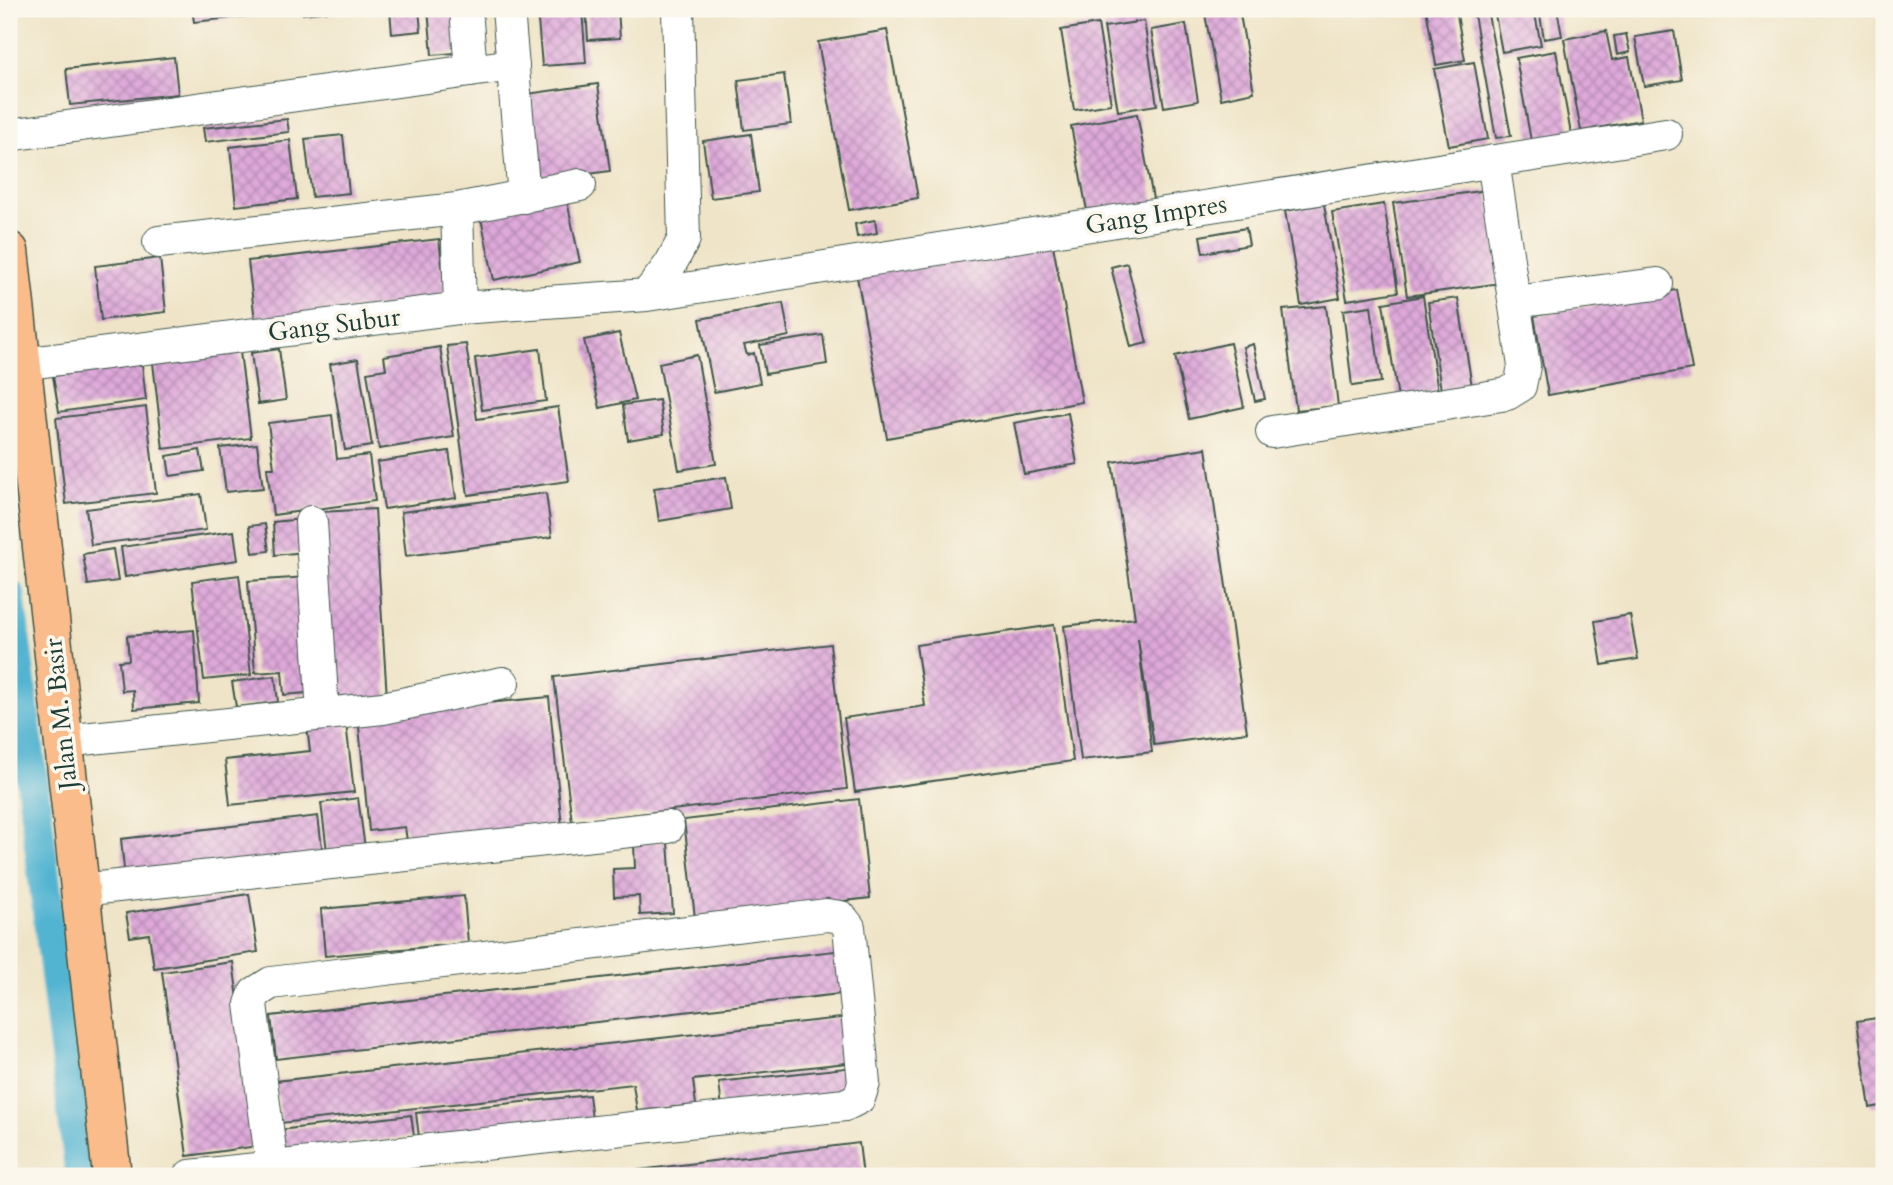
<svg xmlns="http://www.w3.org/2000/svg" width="1893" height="1185" viewBox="0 0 1893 1185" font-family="Cardo,serif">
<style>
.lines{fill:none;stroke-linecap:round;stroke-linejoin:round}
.canal{stroke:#52b4d1;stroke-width:32}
.building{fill:url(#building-cross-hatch)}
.minor-casing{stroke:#3e564a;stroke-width:34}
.major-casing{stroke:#3e564a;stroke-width:41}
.minor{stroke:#fff;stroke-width:32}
.major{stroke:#f9bc8a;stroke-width:38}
.labels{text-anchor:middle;stroke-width:7;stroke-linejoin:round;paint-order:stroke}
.street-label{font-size:26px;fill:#1f3d34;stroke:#fbf7ec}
</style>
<defs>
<pattern id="building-cross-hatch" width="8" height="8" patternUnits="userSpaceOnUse" patternTransform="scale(1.75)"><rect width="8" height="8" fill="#dfa9da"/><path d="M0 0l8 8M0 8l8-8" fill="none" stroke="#b48bb2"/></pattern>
</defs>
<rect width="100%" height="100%" fill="#fbf7ec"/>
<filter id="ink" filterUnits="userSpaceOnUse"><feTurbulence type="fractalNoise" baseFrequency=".0143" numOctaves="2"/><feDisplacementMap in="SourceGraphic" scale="14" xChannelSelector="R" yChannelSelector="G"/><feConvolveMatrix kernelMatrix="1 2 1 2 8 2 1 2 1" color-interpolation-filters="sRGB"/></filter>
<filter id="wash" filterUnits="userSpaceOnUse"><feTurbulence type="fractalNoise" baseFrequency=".00686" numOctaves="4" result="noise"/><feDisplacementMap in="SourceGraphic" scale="28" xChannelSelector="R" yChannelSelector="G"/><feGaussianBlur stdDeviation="1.57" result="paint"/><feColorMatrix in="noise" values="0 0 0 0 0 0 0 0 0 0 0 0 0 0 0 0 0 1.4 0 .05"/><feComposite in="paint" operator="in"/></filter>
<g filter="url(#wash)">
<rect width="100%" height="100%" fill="#efe4c7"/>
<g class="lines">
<path class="canal" d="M 9,595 L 81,1176"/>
</g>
<g id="blocks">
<path class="building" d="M 192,9 L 298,9 L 298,11 L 194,22 Z
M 302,9 L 331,9 L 332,11 L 303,14 Z
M 419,9 L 421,31 L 392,34 L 390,10 Z
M 428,9 L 463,9 L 467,52 L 432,55 Z
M 537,9 L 582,9 L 586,63 L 542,66 Z
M 586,9 L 618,9 L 620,38 L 588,40 Z
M 1204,9 L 1239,9 L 1254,92 L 1221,99 Z
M 1426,9 L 1456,9 L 1465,60 L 1436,65 Z
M 1473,9 L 1487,9 L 1511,136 L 1496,138 Z
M 1494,9 L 1534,9 L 1541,45 L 1502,52 Z
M 1539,9 L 1557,9 L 1562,36 L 1544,39 Z
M 1144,21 L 1157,105 L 1118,111 L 1104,27 Z
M 1098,24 L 1111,104 L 1074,110 L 1061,30 Z
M 1186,24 L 1198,101 L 1164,107 L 1151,30 Z
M 887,30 L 918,198 L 849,210 L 818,42 Z
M 1606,31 L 1612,60 L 1629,57 L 1641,120 L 1581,131 L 1564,39 Z
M 1674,31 L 1682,80 L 1644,86 L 1635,37 Z
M 1626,34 L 1630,52 L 1617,55 L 1614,36 Z
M 1556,51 L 1571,134 L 1531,141 L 1516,58 Z
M 174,57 L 178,94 L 70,105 L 66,69 Z
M 1474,62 L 1488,139 L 1449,146 L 1434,69 Z
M 784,74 L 791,124 L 744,130 L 738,80 Z
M 598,84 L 610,171 L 539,181 L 527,94 Z
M 1137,114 L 1154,204 L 1088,216 L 1071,126 Z
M 287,119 L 289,132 L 205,142 L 203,128 Z
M 751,134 L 759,192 L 711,198 L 703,141 Z
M 343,135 L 349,193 L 312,197 L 305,139 Z
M 290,140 L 297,199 L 236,206 L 230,147 Z
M 1488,190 L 1501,283 L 1407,296 L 1393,203 Z
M 566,196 L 580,262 L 494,280 L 480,214 Z
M 1324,204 L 1340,298 L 1301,305 L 1285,211 Z
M 1384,204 L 1398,292 L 1347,300 L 1332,212 Z
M 875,220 L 877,233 L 857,237 L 855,224 Z
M 1246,228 L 1249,245 L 1203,253 L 1200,236 Z
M 439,239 L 446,299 L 255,321 L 248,261 Z
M 1052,240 L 1082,402 L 887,438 L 857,277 Z
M 160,258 L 166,312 L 101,320 L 95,266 Z
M 1127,263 L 1147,343 L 1131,347 L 1111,267 Z
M 1677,290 L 1692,369 L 1548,395 L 1534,316 Z
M 1423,296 L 1438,392 L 1398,398 L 1383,303 Z
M 1458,298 L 1473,393 L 1442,397 L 1428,302 Z
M 783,303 L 789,336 L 744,345 L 747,355 L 754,353 L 760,383 L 714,392 L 700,319 Z
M 1326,306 L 1338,406 L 1296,410 L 1283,310 Z
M 1371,306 L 1381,382 L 1352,386 L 1343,310 Z
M 619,333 L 635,400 L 600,408 L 584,340 Z
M 823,335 L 827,364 L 765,374 L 760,345 Z
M 1230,343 L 1244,407 L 1189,419 L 1175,356 Z
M 466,344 L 477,419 L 558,407 L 569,481 L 468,495 L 447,346 Z
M 1253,344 L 1265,399 L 1255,401 L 1243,347 Z
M 440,347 L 454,437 L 379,449 L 367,372 L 386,369 L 384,356 Z
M 279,349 L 286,400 L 258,404 L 251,353 Z
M 540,349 L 546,401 L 482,410 L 475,358 Z
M 240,352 L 251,438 L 163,449 L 153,363 Z
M 697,355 L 716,464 L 679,470 L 659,363 Z
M 358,359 L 372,446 L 345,450 L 330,364 Z
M 142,364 L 146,400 L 59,412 L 53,376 Z
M 659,400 L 664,434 L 628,440 L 623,405 Z
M 146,407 L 156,493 L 66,504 L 56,418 Z
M 1068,413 L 1077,464 L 1024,474 L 1014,423 Z
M 332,415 L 337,459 L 369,455 L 375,501 L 273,515 L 267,468 L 274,468 L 268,423 Z
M 257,444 L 263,488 L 226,492 L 220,448 Z
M 1206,448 L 1247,732 L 1154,745 L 1138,639 L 1152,752 L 1081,760 L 1064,626 L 1135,618 L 1112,462 Z
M 200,450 L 204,471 L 170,476 L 167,456 Z
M 449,451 L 456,498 L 384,509 L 377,462 Z
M 726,477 L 731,509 L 659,521 L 654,488 Z
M 546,493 L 552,537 L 406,556 L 401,512 Z
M 201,494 L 206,530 L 91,545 L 86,509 Z
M 375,509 L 387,698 L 331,701 L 320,512 Z
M 302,519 L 305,552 L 275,555 L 273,522 Z
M 265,524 L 269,551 L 253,553 L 249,526 Z
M 234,531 L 238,560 L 125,577 L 121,547 Z
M 113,549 L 118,581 L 88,585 L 83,554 Z
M 239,575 L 251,675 L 204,680 L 192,581 Z
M 308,577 L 318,692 L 284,695 L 282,671 L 255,673 L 248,581 Z
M 1630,615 L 1638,659 L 1602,665 L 1595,621 Z
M 1054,625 L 1073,761 L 855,792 L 844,718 L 925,706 L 916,645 Z
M 194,630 L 199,703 L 134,709 L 133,690 L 122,691 L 119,661 L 129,660 L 127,636 Z
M 830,644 L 847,789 L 572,822 L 554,677 Z
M 275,676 L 278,702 L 236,707 L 232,682 Z
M 549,697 L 562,826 L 407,841 L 405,827 L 369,831 L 358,716 Z
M 346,723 L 354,792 L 230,805 L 225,760 L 310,751 L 307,727 Z
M 358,798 L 366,855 L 328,859 L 321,803 Z
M 859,799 L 870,898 L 695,918 L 684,820 Z
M 318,816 L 323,856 L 125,879 L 121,839 Z
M 668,842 L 673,913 L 640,915 L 639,896 L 614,897 L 613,869 L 635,868 L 634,844 Z
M 249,894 L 258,952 L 154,968 L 149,934 L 130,937 L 126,913 Z
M 464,896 L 468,943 L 325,956 L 321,909 Z
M 843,950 L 848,993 L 276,1059 L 271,1016 Z
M 233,962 L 258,1146 L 187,1156 L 162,972 Z
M 849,1017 L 855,1062 L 693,1080 L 696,1105 L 637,1111 L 633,1084 L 281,1123 L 276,1081 Z
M 1884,1017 L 1884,1105 L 1870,1108 L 1857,1021 Z
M 854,1067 L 857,1093 L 722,1108 L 719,1082 Z
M 589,1095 L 592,1119 L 419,1137 L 416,1113 Z
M 411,1115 L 414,1136 L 281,1151 L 279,1130 Z
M 859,1143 L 863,1176 L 599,1176 L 599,1175 Z"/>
</g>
</g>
<g filter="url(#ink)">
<use href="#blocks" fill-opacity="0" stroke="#3e564a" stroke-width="2"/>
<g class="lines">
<g class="minor-casing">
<path id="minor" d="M 466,9 L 471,71
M 508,9 L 524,197
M 9,135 L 513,65
M 159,242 L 457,209
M 647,295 L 670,265 L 684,239 L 678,9
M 1515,302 L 1657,284
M 460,308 L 457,209 L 580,185
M 21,364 L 460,308 L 647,295 L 1666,134
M 1272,432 L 1507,394 L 1520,386 L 1524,366 L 1493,161
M 311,522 L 323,714
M 63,741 L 383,708 L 503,683
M 80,890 L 668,827
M 190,1176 L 845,1105 L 859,1098 L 864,1083 L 849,927 L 841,917 L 827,915 L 271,983 L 255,993 L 251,1004 L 272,1166"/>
</g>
<g class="major-casing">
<path id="major" d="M 9,251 L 112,1176"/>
</g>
<use href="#minor" class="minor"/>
<use href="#major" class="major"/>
</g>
</g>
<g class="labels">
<g class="street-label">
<text transform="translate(1156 214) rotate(-9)" y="9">Gang Impres</text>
<text transform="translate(334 324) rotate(-7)" y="9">Gang Subur</text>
<text transform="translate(60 714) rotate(-96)" y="9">Jalan M. Basir</text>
</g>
</g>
<rect width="1893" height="1185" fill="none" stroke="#fbf7ec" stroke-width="35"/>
</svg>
